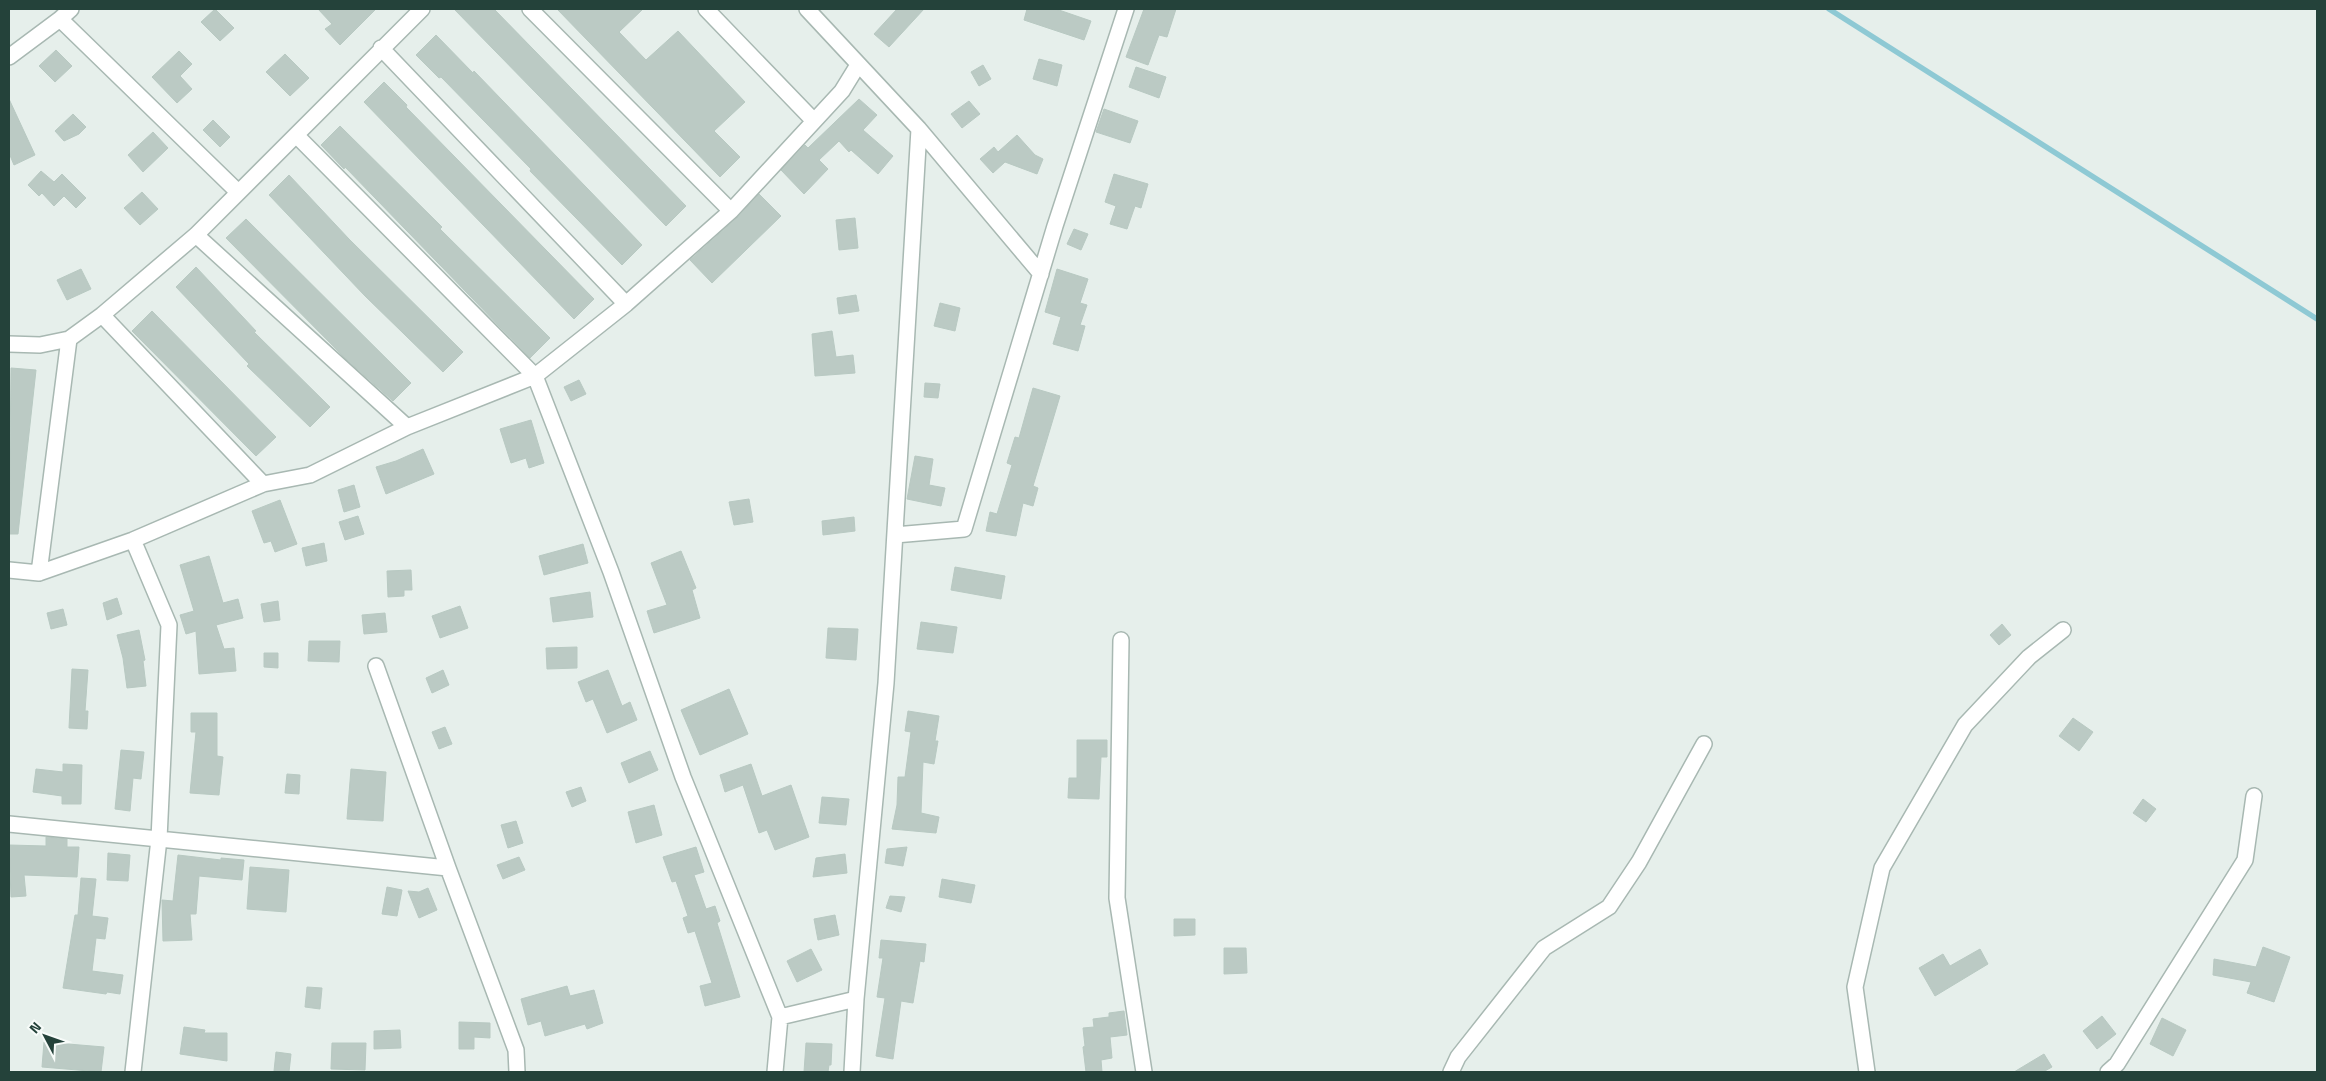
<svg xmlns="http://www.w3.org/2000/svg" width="2326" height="1081" viewBox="0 0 2326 1081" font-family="'Titillium Web',sans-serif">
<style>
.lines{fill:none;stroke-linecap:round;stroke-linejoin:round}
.stream{stroke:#8ec9d4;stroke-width:5.5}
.building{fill:#bbcac4;stroke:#b8c9c2}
.street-casing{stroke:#a8b8b2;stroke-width:18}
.street{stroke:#fff;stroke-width:15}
</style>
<rect width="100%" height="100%" fill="#e6efeb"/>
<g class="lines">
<path class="stream" d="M 1829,9 L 2317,319"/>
</g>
<path class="building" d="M 215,9 L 234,28 L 220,41 L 201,22 Z
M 318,9 L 376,9 L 340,45 L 325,29 L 332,24 Z
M 454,9 L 494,9 L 686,206 L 666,226 Z
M 557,9 L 643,9 L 619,32 L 646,60 L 678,31 L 745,102 L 714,131 L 740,157 L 720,177 Z
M 897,9 L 924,9 L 889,47 L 874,34 Z
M 1027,9 L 1056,9 L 1091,21 L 1084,40 L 1024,20 Z
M 1144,9 L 1176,9 L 1167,37 L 1159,35 L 1148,65 L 1126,57 Z
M 436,35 L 473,73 L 474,71 L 642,245 L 622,265 L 530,171 L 531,169 L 441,77 L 439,78 L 416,55 Z
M 56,50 L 72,66 L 55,82 L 39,66 Z
M 179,51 L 192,64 L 180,76 L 192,89 L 177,103 L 152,77 Z
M 285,54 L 309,78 L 290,96 L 266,72 Z
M 1039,59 L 1062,65 L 1057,86 L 1033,79 Z
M 983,65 L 991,79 L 979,86 L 971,72 Z
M 1136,67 L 1166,77 L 1159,98 L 1129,87 Z
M 384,82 L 407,105 L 406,107 L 594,299 L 574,319 L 364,102 Z
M 9,99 L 35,155 L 14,165 L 9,153 Z
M 859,99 L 877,115 L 863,130 L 893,156 L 878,174 L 851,150 L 849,152 L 839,141 L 819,160 L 828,169 L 804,194 L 781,170 L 805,145 L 808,148 Z
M 969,101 L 980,114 L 962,128 L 951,114 Z
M 1104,109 L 1138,121 L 1130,143 L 1096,132 Z
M 73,114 L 86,127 L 79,134 L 64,141 L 55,131 Z
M 213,120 L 230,137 L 220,147 L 203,130 Z
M 340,126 L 442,227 L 440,229 L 550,338 L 530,358 L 345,167 L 344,169 L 321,145 Z
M 153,132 L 168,148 L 143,172 L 128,155 Z
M 1017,135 L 1035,155 L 1043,159 L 1037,174 L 1005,162 L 993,173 L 980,159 L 994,147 L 998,152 Z
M 41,171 L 54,182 L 62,174 L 86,198 L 76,208 L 64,196 L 54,206 L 42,193 L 39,196 L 28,185 Z
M 1114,174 L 1148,184 L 1141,208 L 1135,206 L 1127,229 L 1110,224 L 1116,206 L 1105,202 Z
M 289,175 L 349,239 L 463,352 L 443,372 L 365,296 L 269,195 Z
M 142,192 L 158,209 L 140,225 L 124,208 Z
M 759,194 L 781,216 L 712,283 L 690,260 L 737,218 Z
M 855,218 L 858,248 L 839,250 L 836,220 Z
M 246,219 L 411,383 L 393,401 L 346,359 L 226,238 Z
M 1074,229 L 1088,234 L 1081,250 L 1067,244 Z
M 196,267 L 256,331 L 254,332 L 330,407 L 310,427 L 247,366 L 249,364 L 176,287 Z
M 81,269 L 91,289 L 67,300 L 57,280 Z
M 1057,269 L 1088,279 L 1080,303 L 1087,305 L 1080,325 L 1085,326 L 1078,351 L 1053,344 L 1061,317 L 1045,312 Z
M 856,295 L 859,311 L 839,314 L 837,298 Z
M 940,303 L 960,308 L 955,331 L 934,326 Z
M 152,311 L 276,437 L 256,456 L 132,331 Z
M 832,331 L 836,357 L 853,355 L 855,373 L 815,376 L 812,334 Z
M 11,368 L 36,370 L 18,534 L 9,534 Z
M 579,380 L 586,394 L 571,401 L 564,387 Z
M 925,383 L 940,384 L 938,398 L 924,397 Z
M 1033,388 L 1060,396 L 1033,486 L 1038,488 L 1033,506 L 1023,503 L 1016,536 L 986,531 L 990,512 L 997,514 L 1012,465 L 1007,463 L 1015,437 L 1019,438 Z
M 531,420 L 544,463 L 529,468 L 526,458 L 511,463 L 500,429 Z
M 423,449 L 434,474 L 386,494 L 376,467 L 396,461 Z
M 915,456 L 933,459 L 929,485 L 945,488 L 941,506 L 907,499 Z
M 354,485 L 360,507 L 344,512 L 338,490 Z
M 749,499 L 753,522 L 734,525 L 729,502 Z
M 280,500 L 297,544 L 275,552 L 271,541 L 264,543 L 252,511 Z
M 358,516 L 364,534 L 345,540 L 339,522 Z
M 854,517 L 855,531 L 823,535 L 822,521 Z
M 324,543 L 327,561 L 306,566 L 302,548 Z
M 583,544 L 588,563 L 544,575 L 539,556 Z
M 681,551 L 696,588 L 692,590 L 700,618 L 654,633 L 647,611 L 667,605 L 651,563 Z
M 209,556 L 223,603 L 238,599 L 243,618 L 216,625 L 224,649 L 234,648 L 236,671 L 199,674 L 196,631 L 186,634 L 180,615 L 194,611 L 180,565 Z
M 955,567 L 1005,576 L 1001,599 L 951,590 Z
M 411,570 L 412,590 L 404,590 L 404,596 L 388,597 L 387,571 Z
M 590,592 L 593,617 L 553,622 L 550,598 Z
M 117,598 L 122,614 L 107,620 L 103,603 Z
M 278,601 L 280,620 L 264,622 L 261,604 Z
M 460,606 L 468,628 L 440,638 L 432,616 Z
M 63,609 L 67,625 L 51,629 L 47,613 Z
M 385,613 L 387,632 L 364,634 L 362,615 Z
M 921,622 L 957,627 L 953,653 L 917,649 Z
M 2002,624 L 2011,635 L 1999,645 L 1990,635 Z
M 828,628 L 858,629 L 856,660 L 826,658 Z
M 139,630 L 145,660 L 143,661 L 146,686 L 127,688 L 123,658 L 117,635 Z
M 309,641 L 340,641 L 339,662 L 308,661 Z
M 577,647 L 577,668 L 547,669 L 546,648 Z
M 264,653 L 278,653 L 278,668 L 264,667 Z
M 72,669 L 88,670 L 85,711 L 88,711 L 87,729 L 69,728 Z
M 443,670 L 449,685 L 432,693 L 426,678 Z
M 608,670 L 622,706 L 630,702 L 637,720 L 607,733 L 593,699 L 586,702 L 578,682 Z
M 729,689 L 748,734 L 700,755 L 681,710 Z
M 908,711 L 939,716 L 935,741 L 938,741 L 934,764 L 923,762 L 921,813 L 939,817 L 936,833 L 892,829 L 897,805 L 898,777 L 905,777 L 911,732 L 905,731 Z
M 191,713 L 217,713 L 217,756 L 223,757 L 219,795 L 190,793 L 196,732 L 191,732 Z
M 2073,718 L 2093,732 L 2079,751 L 2059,736 Z
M 445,727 L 452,744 L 439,749 L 432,732 Z
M 1077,740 L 1107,740 L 1107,757 L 1101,757 L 1099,799 L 1068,798 L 1069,778 L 1077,778 Z
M 121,750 L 144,752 L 141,779 L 133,778 L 130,811 L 115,809 Z
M 650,751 L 658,770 L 629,783 L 621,763 Z
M 63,764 L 82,765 L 81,804 L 62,804 L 62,796 L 33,792 L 36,769 L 63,772 Z
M 751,764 L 762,796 L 791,785 L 809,837 L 775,850 L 767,830 L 759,833 L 743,785 L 725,792 L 720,775 Z
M 351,769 L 386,772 L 383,821 L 347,819 Z
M 287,774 L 300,775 L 299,794 L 285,793 Z
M 581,787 L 586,801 L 572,807 L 566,792 Z
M 822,797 L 849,799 L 846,825 L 819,823 Z
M 2143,799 L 2156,809 L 2146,822 L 2133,813 Z
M 654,805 L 662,835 L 636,843 L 628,812 Z
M 516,821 L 523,843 L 508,848 L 501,825 Z
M 46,837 L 67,839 L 67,847 L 79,847 L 77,877 L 24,875 L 26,896 L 11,897 L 9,845 L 46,846 Z
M 696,847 L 704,872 L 694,875 L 706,909 L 715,906 L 720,921 L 717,923 L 740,997 L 705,1006 L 700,986 L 712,983 L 695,931 L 688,933 L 683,918 L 688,916 L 676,881 L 672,882 L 663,857 Z
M 907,847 L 903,866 L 885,863 L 887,849 Z
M 108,853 L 130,855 L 128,881 L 107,880 Z
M 845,854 L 847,873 L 813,877 L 816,858 Z
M 178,855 L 221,860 L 221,858 L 244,860 L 242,880 L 199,876 L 196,914 L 190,914 L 192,940 L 163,941 L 162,900 L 173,901 Z
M 519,857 L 525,870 L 503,879 L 497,865 Z
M 250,867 L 289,870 L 286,912 L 247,909 Z
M 81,878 L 96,879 L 92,916 L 108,918 L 105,939 L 96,938 L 92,971 L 123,975 L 120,994 L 107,992 L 106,994 L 63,988 L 75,915 L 78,915 Z
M 942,879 L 975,885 L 971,903 L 939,897 Z
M 387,887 L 402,890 L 397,916 L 382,914 Z
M 428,888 L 437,910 L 419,918 L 408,891 L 419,892 Z
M 890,896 L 905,897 L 901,912 L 886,908 Z
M 835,915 L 839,935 L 818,940 L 814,919 Z
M 1174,919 L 1195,919 L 1195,935 L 1174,936 Z
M 881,940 L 926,944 L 924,962 L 920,961 L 913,1003 L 901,1001 L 893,1059 L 876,1056 L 885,998 L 877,997 L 883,958 L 879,958 Z
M 2263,947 L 2290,957 L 2274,1002 L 2247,993 L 2251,982 L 2213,975 L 2214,959 L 2256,967 Z
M 1224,948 L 1246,948 L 1247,973 L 1224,974 Z
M 811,949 L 822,970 L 797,982 L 787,961 Z
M 1980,949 L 1988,964 L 1935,996 L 1919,968 L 1943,954 L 1950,966 Z
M 567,986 L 570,996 L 594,990 L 603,1023 L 587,1029 L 585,1024 L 545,1036 L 541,1021 L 528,1025 L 521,999 Z
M 307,987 L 322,988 L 320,1009 L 305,1007 Z
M 1124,1011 L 1127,1035 L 1110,1037 L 1112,1058 L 1101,1060 L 1102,1072 L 1086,1072 L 1083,1047 L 1085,1046 L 1083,1028 L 1094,1027 L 1093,1019 L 1109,1017 L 1109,1013 Z
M 2102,1016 L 2116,1034 L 2097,1049 L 2083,1031 Z
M 2162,1018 L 2186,1030 L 2173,1056 L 2150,1044 Z
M 459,1022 L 490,1023 L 490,1038 L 474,1037 L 474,1049 L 459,1049 Z
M 184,1027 L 205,1030 L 204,1033 L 227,1033 L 227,1061 L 180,1054 Z
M 400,1030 L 401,1048 L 374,1049 L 374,1031 Z
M 44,1042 L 104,1047 L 101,1072 L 42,1067 Z
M 332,1043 L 366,1043 L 365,1070 L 331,1069 Z
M 806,1043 L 832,1044 L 831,1065 L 829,1065 L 828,1072 L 804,1072 Z
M 276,1052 L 291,1054 L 289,1072 L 274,1071 Z
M 2044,1054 L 2052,1067 L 2043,1072 L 2014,1072 Z"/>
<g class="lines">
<g class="street-casing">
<path id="street" d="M 71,9 L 60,19 L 238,192
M 530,9 L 731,211
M 706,9 L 814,121
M 807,9 L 919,129 L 1041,274
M 381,48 L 626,304
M 9,57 L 60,19
M 296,135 L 535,376 L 611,572 L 683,777 L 780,1017 L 775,1072
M 196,235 L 407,427
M 102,315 L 263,484
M 9,344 L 40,345 L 69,339 L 102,315 L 196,235 L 422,9
M 895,535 L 964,529 L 1055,226 L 1126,9
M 9,570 L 39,573 L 133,540 L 263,484 L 310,475 L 407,427 L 535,376 L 626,304 L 731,211 L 842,91 L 858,65
M 39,573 L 69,339
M 1121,640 L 1117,898 L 1144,1072
M 376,666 L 448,868 L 516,1050 L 517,1072
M 9,824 L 448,868
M 780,1017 L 856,999
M 133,1072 L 159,839 L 169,625 L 133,540
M 852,1072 L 856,999 L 886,683 L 919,129
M 1451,1072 L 1458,1057 L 1544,948 L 1609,907 L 1639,862 L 1704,744
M 1867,1072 L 1855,987 L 1882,868 L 1965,725 L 2029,657 L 2063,630
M 2108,1072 L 2117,1064 L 2245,860 L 2254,796"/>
</g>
<use href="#street" class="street"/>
</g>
<rect width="2326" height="1081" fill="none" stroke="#24423a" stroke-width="20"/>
<g transform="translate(45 1036) rotate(311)" stroke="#f7fbf9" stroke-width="4" paint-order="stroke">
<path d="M0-4L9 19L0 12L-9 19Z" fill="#24423a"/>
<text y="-8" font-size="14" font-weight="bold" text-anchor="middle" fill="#24423a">N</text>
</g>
</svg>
